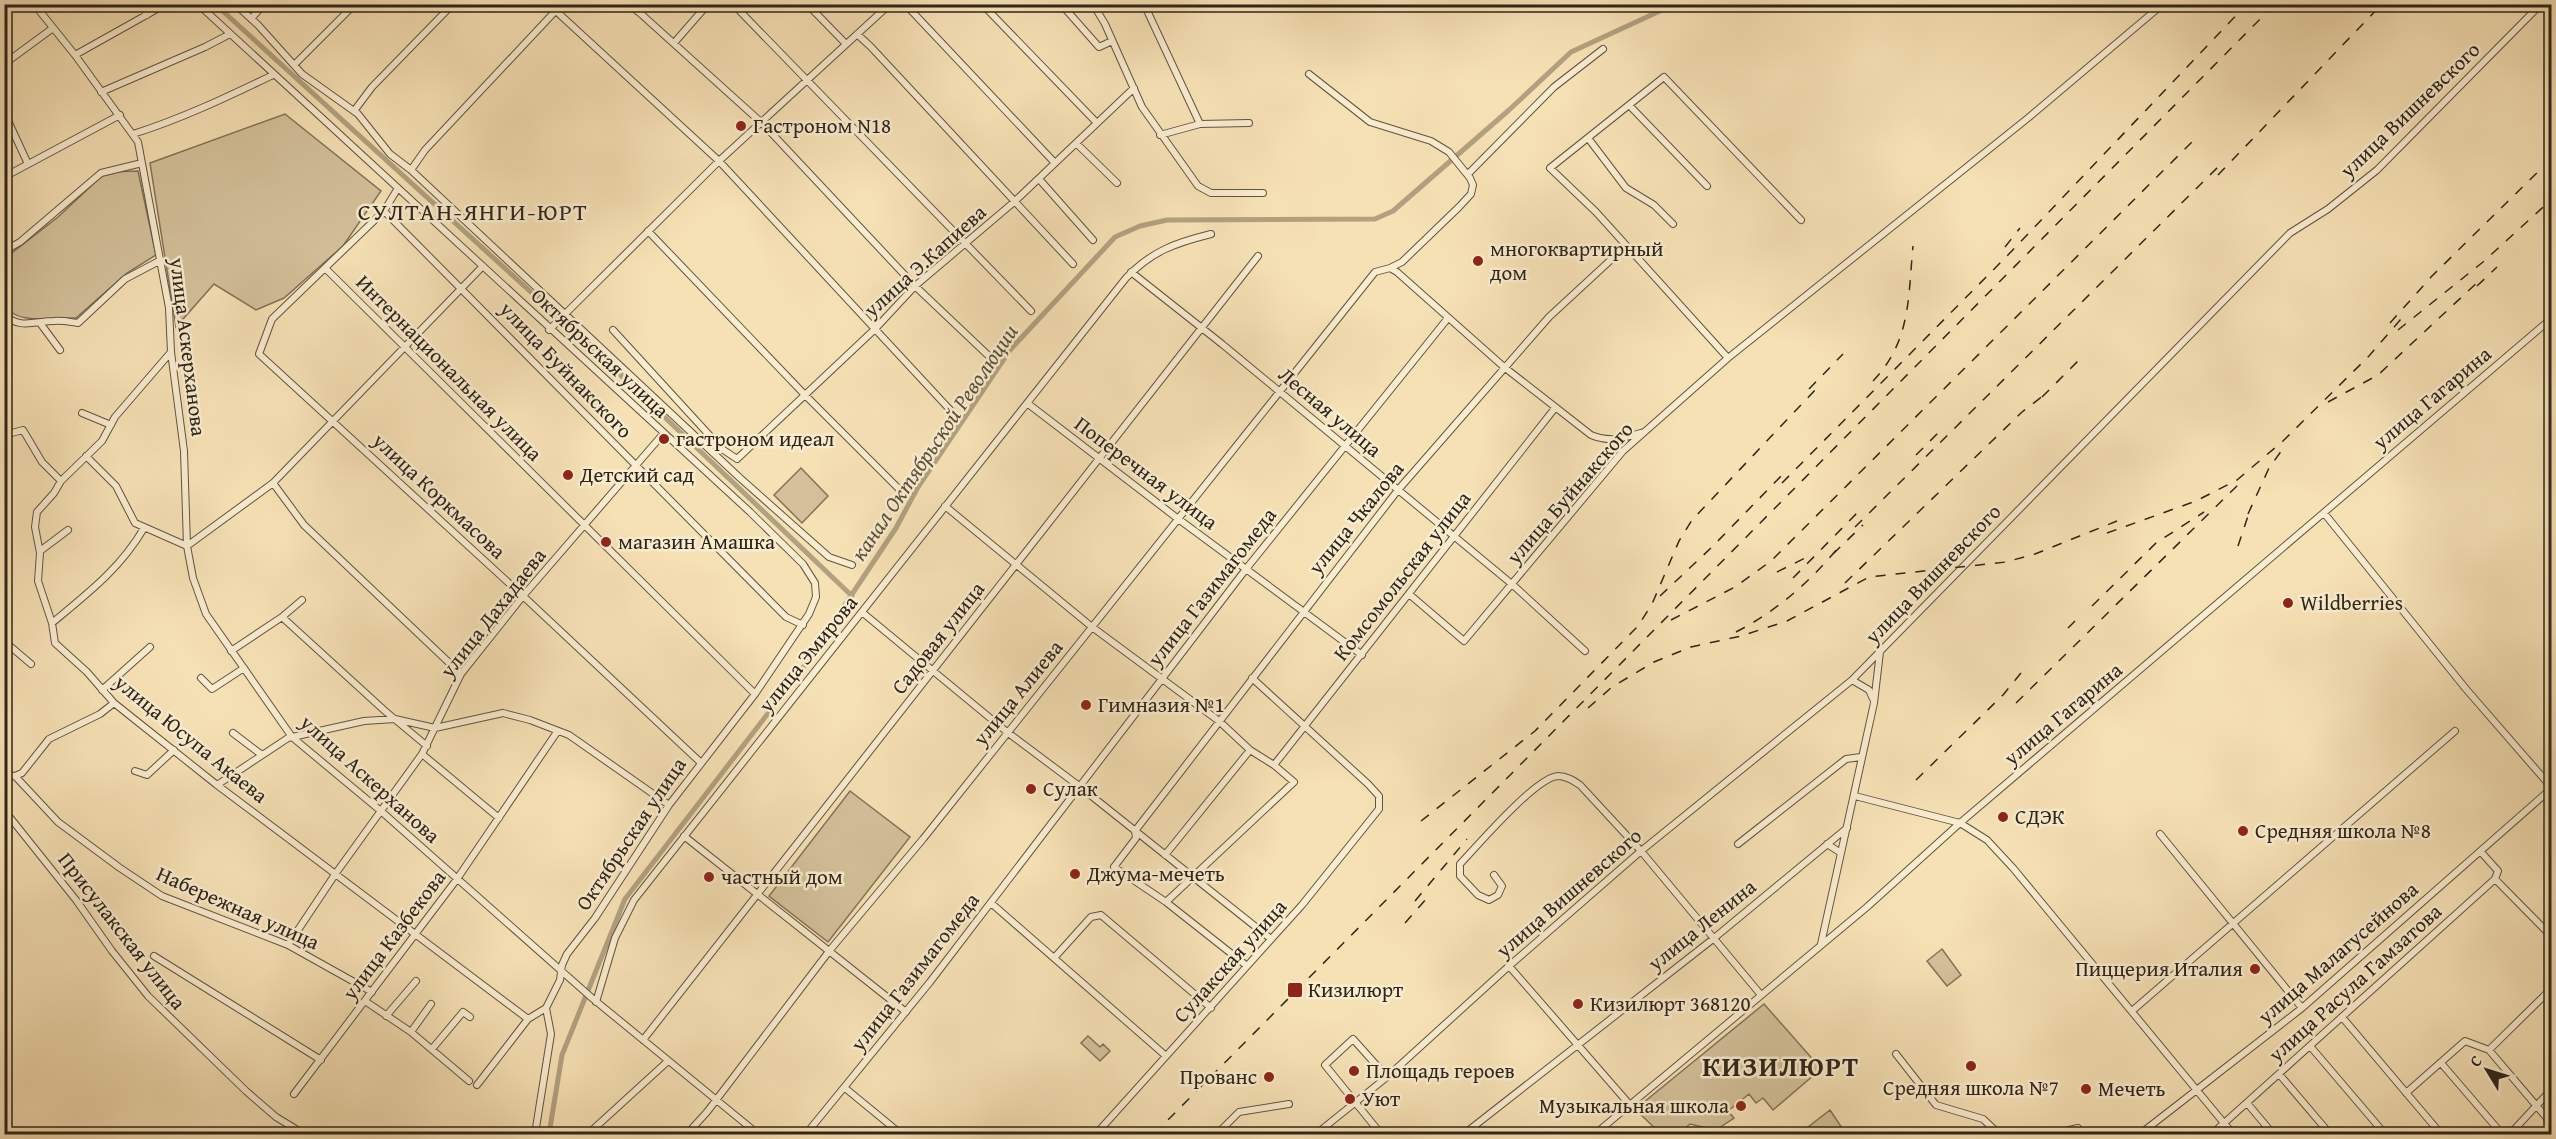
<svg xmlns="http://www.w3.org/2000/svg" width="2556" height="1139" viewBox="0 0 2556 1139" font-family="'Gentium Book Plus',serif">
<style>
.green{fill:#d4c19b;stroke:#81735a;stroke-width:1.5}
.lines{fill:none;stroke-linecap:round;stroke-linejoin:round}
.canal{stroke:#b2a180;stroke-width:5}
.minor-casing{stroke:#605441;stroke-width:8}
.minor{stroke:#f9eccf;stroke-width:6}
.rail{stroke:#2e251a;stroke-width:1.5;stroke-dasharray:10 10;stroke-linecap:butt}
.poi-dot{fill:#8f2418;stroke:#f9eccf;stroke-width:2}
.labels{text-anchor:middle;stroke-width:5;stroke-linejoin:round;paint-order:stroke}
.street-label{font-size:21px;fill:#2e251a;stroke:#f9eccf}
.poi-label{font-size:21px;fill:#2e251a;stroke:#f9eccf;text-anchor:start}
.water-label{font-size:22px;font-style:italic;fill:#5c503e;stroke:#f9eccf}
.quarter-label{font-size:24px;letter-spacing:1.5px;fill:#2e251a;stroke:#f9eccf}
.district-label{font-size:27px;font-weight:bold;letter-spacing:1.5px;fill:#2e251a;stroke:#f9eccf}
</style>
<rect width="100%" height="100%" fill="#f6e1b5"/>
<filter id="stains"><feTurbulence type="fractalNoise" baseFrequency=".00333" numOctaves="4"/><feColorMatrix values="0 0 0 0 .2 0 0 0 0 .09 0 0 0 0 .02 0 0 0 .5 -.17"/></filter>
<radialGradient id="worn" r=".72"><stop offset=".6" stop-color="#630" stop-opacity="0"/><stop offset="1" stop-color="#630" stop-opacity=".3"/></radialGradient>
<path class="green" d="M 285,114 L 381,191 L 343,246 L 284,298 L 256,310 L 214,284 L 176,327 L 150,163 Z
M 138,171 L 156,255 L 127,273 L 76,318 C 56,317 9,327 5,301 C 2,288 5,272 4,259 L 58,217 L 106,172 Z
M 801,468 L 828,496 L 802,523 L 774,495 Z
M 850,791 L 910,837 L 828,942 L 769,896 Z
M 1942,949 L 1961,975 L 1947,986 L 1927,961 Z
M 1764,1004 L 1817,1064 L 1818,1070 L 1814,1075 L 1773,1110 L 1763,1098 L 1756,1103 L 1749,1094 L 1728,1111 L 1734,1118 L 1716,1130 L 1690,1124 L 1678,1134 L 1661,1134 L 1638,1112 L 1638,1107 Z
M 1088,1036 L 1100,1047 L 1103,1044 L 1110,1051 L 1100,1061 L 1081,1043 Z
M 1830,1110 L 1846,1134 L 1799,1134 Z"/>
<g class="lines">
<path class="canal" d="M 215,4 L 589,345 L 852,596
M 549,1134 L 562,1055 L 625,899 L 803,668 L 896,528 L 918,487 L 1010,350 L 1115,237 L 1140,226 L 1167,220 L 1375,219 L 1393,211 L 1509,110 L 1571,52 L 1675,4"/>
<g class="minor-casing">
<path id="minor" d="M 34,4 L 75,55 L 138,142 L 169,308 L 171,352 L 184,451 L 187,546 L 193,578 L 206,614 L 292,737 L 382,812 L 592,998 L 758,1134
M 141,4 L 147,15
M 198,4 L 750,512 L 803,564 L 815,583 L 816,597 L 809,614 L 755,694 L 669,805 L 595,918 L 567,954 L 562,965 L 560,980 L 546,1008 L 528,1019 L 477,1085
M 235,4 L 258,25 L 302,74 L 358,114 L 390,154 L 411,170 L 740,478 L 829,557 L 852,565
M 630,4 L 763,124 L 915,286 L 991,358
M 733,4 L 1031,311
M 807,4 L 846,44
M 905,4 L 1055,163
M 982,4 L 1097,123
M 1061,4 L 1099,47 L 1112,41
M 1093,4 L 1105,24 L 1142,107 L 1198,186 L 1211,193 L 1263,193
M 1144,4 L 1200,124
M 556,11 L 719,161 L 953,413
M 637,11 L 643,4
M 251,19 L 264,4
M 857,34 L 871,47 L 1073,264
M 674,43 L 708,4
M 75,55 L 166,4
M 4,64 L 53,28
M 294,65 L 355,4
M 1309,74 L 1370,122 L 1431,141 L 1449,152 L 1470,178 L 1473,185 L 1471,194 L 1459,207 L 1402,262 L 1390,268
M 101,92 L 205,47 L 230,34
M 1629,105 L 1707,186
M 354,111 L 372,87 L 453,4
M 4,112 L 28,164
M 133,134 C 181,119 227,97 273,75
M 1160,135 L 1200,124 L 1249,123
M 1588,138 L 1626,188 L 1654,205 L 1673,224
M 1076,143 L 1117,183
M 411,170 L 425,150 L 562,4
M 1468,174 L 1554,87 L 1603,49
M 4,177 L 120,115
M 1039,179 L 1093,240
M 398,188 L 384,211 L 272,319 L 259,354 L 523,596 L 700,762
M 4,192 L 8,226 L 4,239
M 384,211 L 786,617 L 803,625
M 648,231 L 805,395 L 900,490
M 4,251 L 20,242 L 101,173 L 142,163
M 325,268 L 755,694
M 1131,272 L 1222,344 L 1513,585 L 1585,651
M 4,314 C 19,330 35,321 54,321 C 62,320 70,322 78,323 L 125,279 L 161,260
M 40,323 L 60,350
M 549,330 L 719,161 L 890,4
M 613,330 L 722,449 L 737,459 L 875,329 L 915,286 L 1014,202 L 1134,88
M 171,352 L 115,417 L 102,441 L 61,481 L 54,493 L 37,512 L 35,527 L 40,553 L 38,581 L 52,623 L 55,643 L 87,672 L 114,703 L 217,785 L 528,1019
M 1728,358 L 1596,212 L 1550,168 L 1664,77 L 1801,220
M 1027,403 L 1177,518 L 1362,655
M 82,413 L 111,425
M 4,435 L 23,430 L 42,462 L 61,481
M 86,456 L 116,486 L 135,523 L 187,546 L 273,483 L 483,266
M 273,483 L 304,525 L 461,674
M 945,506 L 1092,627 L 1219,721 L 1250,750
M 2324,513 L 2466,689 L 2552,788
M 40,551 L 68,530
M 1409,594 L 1464,641 L 1623,451 L 1728,358 L 2028,118 L 2163,4
M 863,613 L 1007,732 L 1079,786 L 1271,939
M 282,617 L 302,600
M 52,623 C 87,594 121,568 144,528
M 4,641 L 31,664
M 231,651 L 282,617 L 385,711 L 427,746
M 201,678 L 212,689 L 244,668
M 1852,680 L 1869,690 L 1873,699
M 102,690 L 150,647
M 233,733 L 262,755
M 422,754 L 499,818
M 1274,765 L 1555,408
M 135,771 L 147,775 L 174,750
M 4,775 L 15,776 L 22,773 L 49,739 L 100,714 L 114,703
M 15,776 L 58,822 L 120,868 L 162,896 L 288,945 L 372,992
M 217,785 L 288,738 L 364,721 L 395,719 L 435,728 L 503,713 L 530,720 L 569,735 L 669,805
M 1855,796 L 1960,823 L 1987,840 L 2013,868 L 2233,1134
M 4,810 L 76,900 L 112,951 L 148,996 L 246,1091 L 276,1117 L 304,1134
M 2160,834 L 2302,1008
M 684,836 L 906,1012
M 1738,844 L 1846,759 L 1861,757
M 1827,844 L 1841,853
M 1165,855 L 1250,750 L 1274,765 L 1294,782 L 1166,902
M 1494,875 L 1502,886 L 1498,895 L 1489,900 L 1478,895 L 1460,876 L 1460,864 C 1477,846 1536,777 1558,776 C 1567,776 1574,781 1580,785 L 1641,851 L 1761,995
M 2495,879 L 2552,937
M 991,903 L 1166,1056
M 1821,944 L 1874,703 L 1880,652
M 288,945 L 336,873 L 422,754 L 461,674 L 523,596 L 663,434
M 154,956 L 321,1060
M 1054,958 L 1091,917 L 1101,915 L 1211,1008
M 1247,966 L 1166,902 L 1114,867 L 1136,838 L 1135,831 L 1398,490 L 1549,317 L 1615,256 L 1628,249
M 1509,966 L 1630,1105
M 365,1001 L 411,1032 L 469,1081
M 596,1002 L 615,938 L 634,900 L 1126,278 C 1152,251 1175,243 1211,234
M 2132,1011 L 2455,731
M 386,1016 L 416,981
M 2342,1017 L 2441,1134
M 411,1032 L 431,1004
M 643,1040 L 1258,256
M 2310,1046 L 2385,1134
M 432,1049 L 463,1012 L 470,1017
M 2489,1050 L 2552,1124
M 1896,1054 L 1936,1105 L 1983,1119 L 1999,1134
M 2441,1063 L 2502,1134
M 2279,1074 L 2330,1134
M 845,1088 L 901,1134
M 2406,1093 L 2465,1041 L 2489,1050 L 2552,988
M 294,1094 L 457,879 L 557,732
M 2247,1103 L 2273,1134
M 535,1134 L 551,1034 L 546,1008
M 588,1134 L 668,1061
M 687,1134 L 707,1112 L 830,950 L 923,839 L 1375,272 L 1390,268 L 1397,272 L 1504,367 L 1591,435 C 1611,443 1624,438 1644,432
M 806,1134 L 930,982 L 1246,569 L 1448,318
M 1096,1134 L 1302,905 L 1379,809 L 1379,796 L 1368,784 L 1252,678
M 1217,1134 L 1239,1112 L 1289,1104
M 1316,1134 L 1387,1077 L 1509,966 L 1641,851 L 1852,680 L 2290,233 L 2328,209 L 2377,170 L 2541,4
M 1381,1134 L 1325,1065 L 1353,1039 L 1387,1077
M 1464,1134 L 1713,939 L 1847,828
M 1595,1134 L 1867,907 L 1960,823 L 2552,318
M 2064,1134 L 2069,1130 L 2078,1128 L 2083,1134
M 2140,1134 L 2302,1008 L 2552,788
M 2212,1134 L 2495,879 L 2498,871 L 2481,852
M 2510,1134 L 2552,1089"/>
</g>
<use href="#minor" class="minor"/>
<path class="rail" d="M 2218,175 L 2382,4
M 2005,247 L 2020,228
M 2477,286 L 2497,267
M 2390,323 L 2432,276 L 2552,158
M 2398,330 L 2483,262 L 2552,199
M 1873,381 C 1911,341 1908,298 1913,246
M 1809,389 L 1843,354
M 2042,397 L 2080,359
M 2328,402 L 2378,375 L 2481,279
M 1916,455 L 1944,427
M 1782,483 L 2007,256 L 2247,4
M 2248,514 L 2269,468 L 2282,450
M 1855,527 L 2219,166
M 2107,533 L 2196,501 L 2237,480 L 2283,441 L 2369,356 L 2401,319
M 2238,546 L 2251,507
M 1833,554 L 1863,525
M 1777,572 L 1807,557
M 1793,578 L 1858,512
M 1845,583 L 2022,412 L 2048,392
M 1660,596 L 1712,547 L 1786,471
M 2092,606 L 2156,543 L 2204,512
M 1671,620 L 1735,587 L 1771,561 L 2194,140
M 2068,628 L 2078,618
M 1736,632 C 1775,612 1809,583 1837,549
M 2016,703 L 2239,484
M 1588,708 L 1612,687 L 1654,662 L 1691,647 L 1741,636 L 1787,621 L 1869,577 L 2006,562 L 2035,554 L 2117,521
M 1916,780 L 2003,695 L 2021,673
M 1421,821 L 1535,731 L 1638,626 L 1652,604 L 1679,541 L 1692,520 L 1818,387
M 1415,901 L 1467,839
M 1405,923 L 1427,898
M 1154,1134 L 2275,4"/>
</g>
<g class="poi-dot">
<circle cx="741" cy="126" r="6"/>
<circle cx="1478" cy="261" r="6"/>
<circle cx="664" cy="439" r="6"/>
<circle cx="568" cy="475" r="6"/>
<circle cx="606" cy="542" r="6"/>
<circle cx="2288" cy="603" r="6"/>
<circle cx="1086" cy="705" r="6"/>
<circle cx="1031" cy="789" r="6"/>
<circle cx="2003" cy="817" r="6"/>
<circle cx="2243" cy="831" r="6"/>
<circle cx="1075" cy="874" r="6"/>
<circle cx="709" cy="877" r="6"/>
<circle cx="2255" cy="969" r="6"/>
<rect x="1287" y="982" width="16" height="16" rx="3"/>
<circle cx="1578" cy="1004" r="6"/>
<circle cx="1971" cy="1066" r="6"/>
<circle cx="1354" cy="1071" r="6"/>
<circle cx="1269" cy="1077" r="6"/>
<circle cx="2086" cy="1089" r="6"/>
<circle cx="1350" cy="1099" r="6"/>
<circle cx="1741" cy="1106" r="6"/>
</g>
<g class="labels">
<g class="street-label">
<text transform="translate(2410 110) rotate(-44)" y="7">улица Вишневского</text>
<text transform="translate(925 261) rotate(-42)" y="7">улица Э.Капиева</text>
<text transform="translate(188 347) rotate(83)" y="7">улица Аскерханова</text>
<text transform="translate(600 353) rotate(43)" y="7">Октябрьская улица</text>
<text transform="translate(449 368) rotate(45)" y="7">Интернациональная улица</text>
<text transform="translate(566 370) rotate(46)" y="7">улица Буйнакского</text>
<text transform="translate(2432 398) rotate(-40)" y="7">улица Гагарина</text>
<text transform="translate(1330 412) rotate(40)" y="7">Лесная улица</text>
<text transform="translate(1146 473) rotate(37)" y="7">Поперечная улица</text>
<text transform="translate(1570 493) rotate(-49)" y="7">улица Буйнакского</text>
<text transform="translate(439 496) rotate(43)" y="7">улица Коркмасова</text>
<text transform="translate(1356 518) rotate(-51)" y="7">улица Чкалова</text>
<text transform="translate(1933 574) rotate(-46)" y="7">улица Вишневского</text>
<text transform="translate(1402 576) rotate(-52)" y="7">Комсомольская улица</text>
<text transform="translate(1212 587) rotate(-52)" y="7">улица Газимагомеда</text>
<text transform="translate(493 613) rotate(-52)" y="7">улица Дахадаева</text>
<text transform="translate(938 638) rotate(-52)" y="7">Садовая улица</text>
<text transform="translate(808 654) rotate(-51)" y="7">улица Эмирова</text>
<text transform="translate(1018 693) rotate(-51)" y="7">улица Алиева</text>
<text transform="translate(2063 714) rotate(-40)" y="7">улица Гагарина</text>
<text transform="translate(191 739) rotate(39)" y="7">улица Юсупа Акаева</text>
<text transform="translate(370 779) rotate(42)" y="7">улица Аскерханова</text>
<text transform="translate(631 834) rotate(-56)" y="7">Октябрьская улица</text>
<text transform="translate(1569 893) rotate(-41)" y="7">улица Вишневского</text>
<text transform="translate(238 908) rotate(24)" y="7">Набережная улица</text>
<text transform="translate(1702 925) rotate(-39)" y="7">улица Ленина</text>
<text transform="translate(122 931) rotate(52)" y="7">Присулакская улица</text>
<text transform="translate(394 935) rotate(-53)" y="7">улица Казбекова</text>
<text transform="translate(2338 953) rotate(-41)" y="7">улица Малагусейнова</text>
<text transform="translate(1230 961) rotate(-48)" y="7">Сулакская улица</text>
<text transform="translate(915 972) rotate(-52)" y="7">улица Газимагомеда</text>
<text transform="translate(2355 983) rotate(-42)" y="7">улица Расула Гамзатова</text>
</g>
<g class="poi-label">
<text x="753" y="133">Гастроном N18</text>
<text x="1490" y="256">многоквартирный<tspan x="1490" dy="24">дом</tspan></text>
<text x="676" y="446">гастроном идеал</text>
<text x="580" y="482">Детский сад</text>
<text x="618" y="549">магазин Амашка</text>
<text x="2300" y="610">Wildberries</text>
<text x="1098" y="712">Гимназия №1</text>
<text x="1043" y="796">Сулак</text>
<text x="2015" y="824">СДЭК</text>
<text x="2255" y="838">Средняя школа №8</text>
<text x="1087" y="881">Джума-мечеть</text>
<text x="721" y="884">частный дом</text>
<text x="2243" y="976" text-anchor="end">Пиццерия Италия</text>
<text x="1308" y="997">Кизилюрт</text>
<text x="1590" y="1011">Кизилюрт 368120</text>
<text x="1366" y="1078">Площадь героев</text>
<text x="1257" y="1084" text-anchor="end">Прованс</text>
<text x="1971" y="1095" text-anchor="middle">Средняя школа №7</text>
<text x="2098" y="1096">Мечеть</text>
<text x="1362" y="1106">Уют</text>
<text x="1729" y="1113" text-anchor="end">Музыкальная школа</text>
</g>
<g class="water-label">
<text transform="translate(934 442) rotate(-56)" y="8">канал Октябрьской Революции</text>
</g>
<g class="quarter-label">
<text x="473" y="220">СУЛТАН-ЯНГИ-ЮРТ</text>
</g>
<g class="district-label">
<text x="1781" y="1076">КИЗИЛЮРТ</text>
</g>
</g>
<rect width="2556" height="1139" fill="none" stroke="#f6e1b5" stroke-width="24"/>
<rect x="6" y="6" width="2544" height="1127" fill="none" stroke="#2e251a" stroke-width="3"/>
<rect x="12" y="12" width="2532" height="1115" fill="none" stroke="#2e251a" stroke-width="1.5"/>
<g transform="translate(2487 1070) rotate(308)" stroke="#f9eccf" stroke-width="4.5" paint-order="stroke">
<path d="M0-4.5L10 22L0 15L-10 22Z" fill="#2e251a"/>
<text y="-9" font-size="16" font-weight="bold" text-anchor="middle" fill="#2e251a">С</text>
</g>
<rect width="100%" height="100%" filter="url(#stains)"/>
<rect width="100%" height="100%" fill="url(#worn)"/>
</svg>
